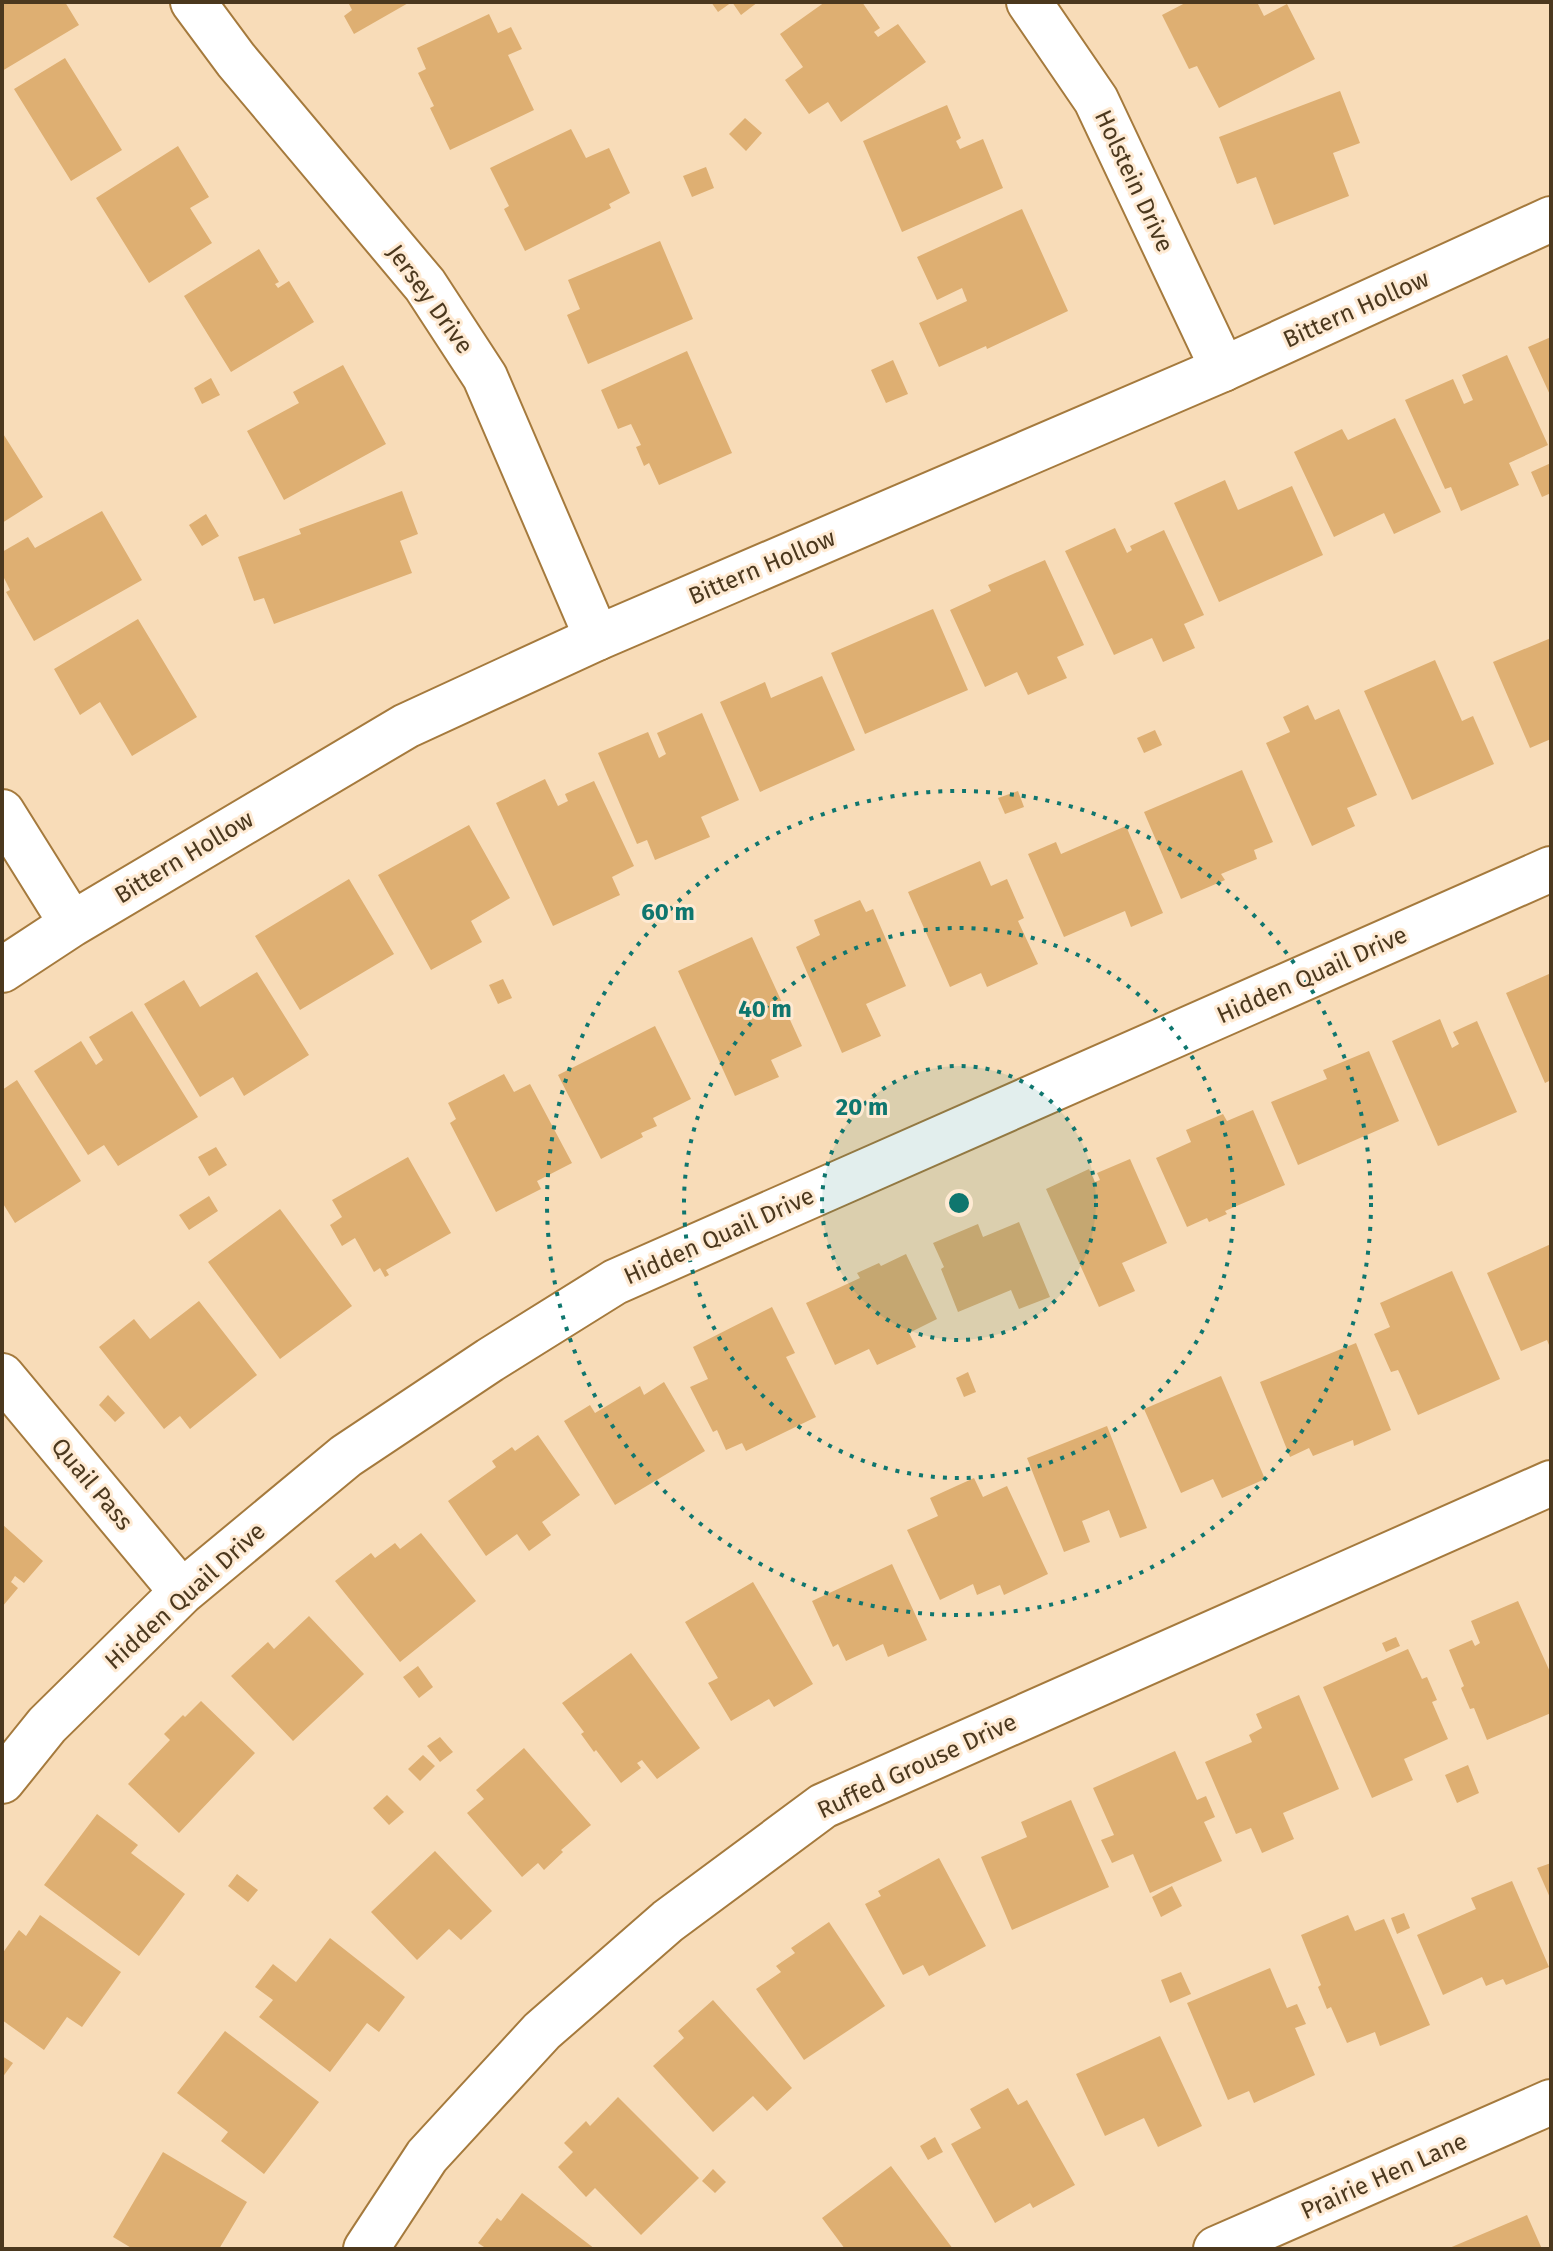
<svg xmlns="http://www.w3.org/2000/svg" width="1553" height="2251" viewBox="0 0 1553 2251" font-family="'Fira Sans',sans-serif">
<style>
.building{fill:#deaf72}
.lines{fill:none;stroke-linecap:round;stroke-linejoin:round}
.street-casing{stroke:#a57a3d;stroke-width:48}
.secondary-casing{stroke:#a57a3d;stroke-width:48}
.street{stroke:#fff;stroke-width:44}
.secondary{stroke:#fff;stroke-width:44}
.ring{fill:none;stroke:#0f766e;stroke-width:4;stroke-dasharray:4 8}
.labels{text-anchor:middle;stroke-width:6;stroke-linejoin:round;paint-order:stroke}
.street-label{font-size:24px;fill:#4b381e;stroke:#feead3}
.centre{fill:#0f766e;stroke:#feead3;stroke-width:4}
.ring-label{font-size:24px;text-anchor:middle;font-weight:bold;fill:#0f766e;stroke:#feead3;stroke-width:6;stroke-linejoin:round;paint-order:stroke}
</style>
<rect width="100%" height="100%" fill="#f8dcb8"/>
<path class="building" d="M 2,2 L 65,2 L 79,25 L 2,71 Z
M 348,2 L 410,2 L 354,34 L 344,16 L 352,10 Z
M 711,2 L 758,2 L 741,15 L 732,2 L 718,12 Z
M 825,2 L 856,2 L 857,4 L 862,2 L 880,28 L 874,32 L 878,37 L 898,24 L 926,62 L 841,122 L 828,102 L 809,114 L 785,80 L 803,67 L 780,34 Z
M 1187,2 L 1257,2 L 1264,16 L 1287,4 L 1315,59 L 1219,108 L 1197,66 L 1189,69 L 1162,15 Z
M 489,14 L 498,33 L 511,27 L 522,49 L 508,55 L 534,110 L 450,150 L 430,108 L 434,106 L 418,73 L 426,69 L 417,48 Z
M 65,58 L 122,150 L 71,181 L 14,89 Z
M 1340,91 L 1360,143 L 1333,153 L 1349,196 L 1274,225 L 1256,177 L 1237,184 L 1219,137 Z
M 947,105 L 961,138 L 956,141 L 960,149 L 983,139 L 1003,188 L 902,232 L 863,141 Z
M 745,118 L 762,133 L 746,151 L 729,134 Z
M 571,129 L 586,158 L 609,148 L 630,193 L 609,204 L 611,208 L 525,251 L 504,209 L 509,206 L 490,168 Z
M 178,146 L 209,197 L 190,208 L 212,243 L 149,283 L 96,198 Z
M 706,167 L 714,188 L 692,197 L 683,176 Z
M 1022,209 L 1068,311 L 987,349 L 986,346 L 939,367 L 919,323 L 967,301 L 962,288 L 937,300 L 917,257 Z
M 660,241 L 693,319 L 588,364 L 567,315 L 580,309 L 568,280 Z
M 259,249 L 279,282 L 275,284 L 278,288 L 289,281 L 314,322 L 231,372 L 184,296 Z
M 1551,337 L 1551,397 L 1528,347 Z
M 687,351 L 732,453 L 659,485 L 649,463 L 644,466 L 636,447 L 641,445 L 631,424 L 618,429 L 601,390 Z
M 1507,355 L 1548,445 L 1509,463 L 1519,485 L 1461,511 L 1451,487 L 1445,489 L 1405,400 L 1453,379 L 1464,404 L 1473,400 L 1462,375 Z
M 893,360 L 908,394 L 886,403 L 871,370 Z
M 343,365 L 386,444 L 284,500 L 247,431 L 299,403 L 293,392 Z
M 211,378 L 220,395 L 202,404 L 194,388 Z
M 1395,418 L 1441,512 L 1394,534 L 1384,513 L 1334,537 L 1294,452 L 1342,429 L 1348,440 Z
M 2,432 L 43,497 L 2,523 Z
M 1551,463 L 1551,493 L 1542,497 L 1531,472 Z
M 1225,480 L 1238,510 L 1292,486 L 1323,555 L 1219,602 L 1174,503 Z
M 402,491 L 418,534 L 400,541 L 412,573 L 274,624 L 264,598 L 254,601 L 238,557 L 301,534 L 299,529 Z
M 102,511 L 142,580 L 34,641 L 6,592 L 10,590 L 2,574 L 2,552 L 28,537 L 35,548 Z
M 206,514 L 219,536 L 202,546 L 189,525 Z
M 1115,528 L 1127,553 L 1132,550 L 1130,546 L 1164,530 L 1204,615 L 1184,624 L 1195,648 L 1163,662 L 1152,638 L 1114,655 L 1065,551 Z
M 1045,560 L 1084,645 L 1057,657 L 1067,678 L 1028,695 L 1017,672 L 985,687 L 950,610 L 991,591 L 988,585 Z
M 933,609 L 968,690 L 865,734 L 831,653 Z
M 138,619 L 197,717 L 132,756 L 100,702 L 80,715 L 54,669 Z
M 1551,638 L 1551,739 L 1530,748 L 1493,662 Z
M 1435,660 L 1462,721 L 1473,716 L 1494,764 L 1412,800 L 1364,691 Z
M 822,676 L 855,750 L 760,792 L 720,702 L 765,682 L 771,698 Z
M 1308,705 L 1315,720 L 1339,709 L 1377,795 L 1347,808 L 1355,826 L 1312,846 L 1266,743 L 1290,732 L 1283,717 Z
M 702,713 L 739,800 L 701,817 L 710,837 L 655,860 L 647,840 L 637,844 L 598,753 L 648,732 L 659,758 L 666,754 L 657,733 Z
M 1155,730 L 1162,745 L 1144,753 L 1137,738 Z
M 1242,770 L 1273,842 L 1254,850 L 1257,859 L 1221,874 L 1225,880 L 1181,899 L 1144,812 Z
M 545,779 L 558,806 L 568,801 L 565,794 L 594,781 L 634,866 L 612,877 L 620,895 L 553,926 L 496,803 Z
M 1018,791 L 1024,807 L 1005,814 L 998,798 Z
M 469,825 L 510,898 L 471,921 L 482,942 L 431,970 L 378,875 Z
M 1126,826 L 1163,913 L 1131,927 L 1125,911 L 1064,937 L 1028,854 L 1056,842 L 1061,854 Z
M 980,861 L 991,886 L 1007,879 L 1024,918 L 1018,921 L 1038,964 L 987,987 L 981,973 L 950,987 L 908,892 Z
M 349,879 L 394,954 L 300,1010 L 255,936 Z
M 860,900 L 866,912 L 873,909 L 906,986 L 866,1004 L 881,1036 L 842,1053 L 796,947 L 820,935 L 814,920 Z
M 752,937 L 802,1046 L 771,1060 L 779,1077 L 735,1096 L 678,971 Z
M 257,972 L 309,1055 L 244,1096 L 233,1077 L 200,1097 L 144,1004 L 184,980 L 200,1007 Z
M 1549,974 L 1551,979 L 1551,1087 L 1549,1081 L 1545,1083 L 1506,993 Z
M 503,979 L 512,998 L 498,1004 L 489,985 Z
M 132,1011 L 198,1117 L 118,1166 L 104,1145 L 88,1155 L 34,1071 L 81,1041 L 96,1065 L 103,1060 L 89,1037 Z
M 1440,1019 L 1452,1048 L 1459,1044 L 1453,1032 L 1477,1021 L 1517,1112 L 1438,1146 L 1392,1041 Z
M 655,1026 L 691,1099 L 653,1118 L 657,1126 L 641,1133 L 643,1137 L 601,1159 L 558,1075 Z
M 1369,1051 L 1399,1121 L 1298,1165 L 1271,1102 L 1327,1079 L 1323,1070 Z
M 504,1074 L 514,1092 L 530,1084 L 572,1163 L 537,1181 L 541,1189 L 496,1212 L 450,1123 L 456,1119 L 448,1103 Z
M 17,1080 L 81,1181 L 15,1223 L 2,1202 L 2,1090 Z
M 1253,1110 L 1285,1185 L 1225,1211 L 1227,1214 L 1209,1222 L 1207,1218 L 1187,1227 L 1156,1158 L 1191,1142 L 1186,1130 L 1223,1114 L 1227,1121 Z
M 216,1147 L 227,1165 L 209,1176 L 198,1157 Z
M 408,1157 L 451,1233 L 386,1270 L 389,1275 L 385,1277 L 380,1268 L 374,1272 L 355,1238 L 342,1246 L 330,1225 L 342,1217 L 332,1200 Z
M 1130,1159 L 1167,1243 L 1122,1263 L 1135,1291 L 1099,1307 L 1046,1189 L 1089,1169 L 1095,1182 L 1100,1180 L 1097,1173 Z
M 209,1196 L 218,1211 L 189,1230 L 179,1215 Z
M 280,1209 L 352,1306 L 280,1359 L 208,1262 Z
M 1019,1222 L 1050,1297 L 1019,1309 L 1011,1290 L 958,1312 L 941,1269 L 944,1267 L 933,1243 L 978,1224 L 983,1237 Z
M 1551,1244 L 1551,1350 L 1547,1340 L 1521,1351 L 1487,1273 Z
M 906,1254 L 937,1319 L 909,1333 L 916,1347 L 877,1365 L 869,1349 L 835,1365 L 806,1303 L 860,1278 L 857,1273 L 879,1263 L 881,1266 Z
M 1452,1271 L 1500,1379 L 1418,1415 L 1400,1374 L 1398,1370 L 1391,1372 L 1374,1334 L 1390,1327 L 1380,1303 Z
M 199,1301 L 257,1375 L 190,1429 L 180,1416 L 164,1429 L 99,1347 L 134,1319 L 150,1339 Z
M 772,1307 L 795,1353 L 786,1357 L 816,1417 L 746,1451 L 742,1443 L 726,1450 L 717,1430 L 713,1432 L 690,1387 L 708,1379 L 693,1347 Z
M 1356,1343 L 1391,1430 L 1354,1446 L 1353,1440 L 1313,1456 L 1309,1448 L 1290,1457 L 1260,1382 Z
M 968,1372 L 976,1392 L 964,1397 L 956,1378 Z
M 1221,1376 L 1265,1479 L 1222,1498 L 1213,1479 L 1181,1493 L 1144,1409 Z
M 664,1382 L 705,1451 L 615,1505 L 564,1421 L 590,1405 L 595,1413 L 640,1386 L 644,1395 Z
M 108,1395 L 125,1413 L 115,1422 L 99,1405 Z
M 1107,1426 L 1147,1528 L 1120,1538 L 1109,1510 L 1082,1521 L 1090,1542 L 1064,1552 L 1027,1458 Z
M 538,1435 L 580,1495 L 542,1522 L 551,1535 L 529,1551 L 517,1534 L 486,1556 L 448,1501 L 496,1467 L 492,1461 L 512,1447 L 515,1451 Z
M 974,1478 L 983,1497 L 1007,1486 L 1048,1574 L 1004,1595 L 1000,1585 L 977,1595 L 973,1584 L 940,1600 L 907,1530 L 938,1516 L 930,1498 Z
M 2,1524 L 43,1561 L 24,1583 L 15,1576 L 11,1582 L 18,1588 L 2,1607 Z
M 421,1533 L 476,1601 L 400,1662 L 335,1581 L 371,1553 L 375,1558 L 395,1543 L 400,1549 Z
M 892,1564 L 927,1640 L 888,1657 L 883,1644 L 846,1661 L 838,1644 L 833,1647 L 812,1601 Z
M 753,1582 L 813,1684 L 774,1707 L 769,1699 L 731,1721 L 708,1683 L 718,1678 L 685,1622 Z
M 1518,1601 L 1551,1674 L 1551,1713 L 1487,1740 L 1474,1708 L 1470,1709 L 1461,1688 L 1464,1686 L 1449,1650 L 1472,1640 L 1475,1646 L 1480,1643 L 1471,1621 Z
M 309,1616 L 364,1674 L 293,1741 L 231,1676 L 268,1642 L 274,1649 Z
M 1396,1637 L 1400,1646 L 1386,1652 L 1382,1643 Z
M 1408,1649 L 1422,1679 L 1427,1677 L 1437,1700 L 1432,1702 L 1448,1739 L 1404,1759 L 1413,1780 L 1372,1798 L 1323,1687 Z
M 631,1653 L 700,1748 L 657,1779 L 642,1760 L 637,1763 L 641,1768 L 621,1783 L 596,1750 L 594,1752 L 581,1734 L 584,1732 L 562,1703 Z
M 418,1666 L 433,1687 L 419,1698 L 403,1677 Z
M 1299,1695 L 1339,1789 L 1283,1813 L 1294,1839 L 1262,1853 L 1251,1828 L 1236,1834 L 1205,1762 L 1252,1742 L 1249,1735 L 1262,1728 L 1256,1714 Z
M 201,1701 L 255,1753 L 179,1833 L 128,1784 L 170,1740 L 164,1734 L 183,1715 L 185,1717 Z
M 440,1737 L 453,1752 L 440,1762 L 427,1746 Z
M 524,1748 L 591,1825 L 561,1850 L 563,1852 L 544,1870 L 538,1863 L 522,1877 L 467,1813 L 484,1799 L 476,1790 Z
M 1175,1751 L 1197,1800 L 1206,1796 L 1215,1817 L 1204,1822 L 1222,1861 L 1150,1893 L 1133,1854 L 1112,1863 L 1101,1840 L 1114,1835 L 1093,1788 Z
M 423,1755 L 435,1766 L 420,1781 L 408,1769 Z
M 1468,1765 L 1479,1793 L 1457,1803 L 1445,1775 Z
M 387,1795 L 404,1812 L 389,1825 L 373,1808 Z
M 1071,1800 L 1109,1887 L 1012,1930 L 981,1857 L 1027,1837 L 1021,1822 Z
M 97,1814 L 138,1845 L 131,1853 L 185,1894 L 139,1956 L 44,1885 Z
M 435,1851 L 492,1911 L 461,1940 L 449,1929 L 417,1960 L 371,1912 Z
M 939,1858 L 986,1946 L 929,1976 L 923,1965 L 903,1975 L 865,1904 L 881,1896 L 878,1891 Z
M 1551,1863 L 1551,1900 L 1537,1868 Z
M 237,1874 L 258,1890 L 248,1902 L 228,1886 Z
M 1512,1881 L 1549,1967 L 1506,1985 L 1503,1979 L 1486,1986 L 1482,1977 L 1443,1995 L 1417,1935 L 1476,1909 L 1471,1898 Z
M 1172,1886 L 1182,1906 L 1161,1917 L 1152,1897 Z
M 1404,1913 L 1410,1928 L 1397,1934 L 1391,1918 Z
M 40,1915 L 121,1972 L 82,2027 L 67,2017 L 44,2050 L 2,2020 L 2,1954 L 19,1930 L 26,1936 Z
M 1348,1915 L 1355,1931 L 1384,1919 L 1430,2025 L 1380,2046 L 1375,2032 L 1347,2043 L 1331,2007 L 1327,2009 L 1318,1987 L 1321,1985 L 1301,1935 Z
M 829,1922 L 885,2006 L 804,2060 L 756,1989 L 781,1972 L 776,1966 L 795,1953 L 791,1948 Z
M 330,1938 L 405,1997 L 379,2032 L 367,2023 L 330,2072 L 259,2017 L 273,2000 L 255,1987 L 273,1964 L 296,1982 Z
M 1270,1968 L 1287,2008 L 1297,2004 L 1306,2024 L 1295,2028 L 1315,2075 L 1254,2103 L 1249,2091 L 1228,2100 L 1187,2003 Z
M 1181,1972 L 1191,1994 L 1170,2003 L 1161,1980 Z
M 713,2000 L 792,2088 L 767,2111 L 753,2096 L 713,2132 L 653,2066 L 684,2038 L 678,2031 Z
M 225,2031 L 319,2102 L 264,2174 L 221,2141 L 228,2132 L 177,2093 Z
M 1160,2036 L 1202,2126 L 1158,2147 L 1144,2118 L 1105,2136 L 1076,2074 Z
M 2,2056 L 13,2063 L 2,2078 Z
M 1008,2088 L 1018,2105 L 1027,2100 L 1075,2185 L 1033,2208 L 1030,2203 L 995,2223 L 951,2144 L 981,2128 L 970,2109 Z
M 618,2097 L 699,2178 L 641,2235 L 595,2188 L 586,2197 L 558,2167 L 573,2152 L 564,2143 L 586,2121 L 590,2126 Z
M 935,2137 L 943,2152 L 928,2160 L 920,2146 Z
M 163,2152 L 247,2202 L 219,2249 L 133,2249 L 113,2237 Z
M 891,2166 L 953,2249 L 845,2249 L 822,2218 Z
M 713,2169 L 726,2182 L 715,2193 L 702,2181 Z
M 522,2193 L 595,2249 L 482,2249 L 484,2247 L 478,2243 L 497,2218 L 501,2221 Z
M 1527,2215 L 1542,2249 L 1447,2249 Z"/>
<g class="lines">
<g class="street-casing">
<path id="street" d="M 193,2 L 236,60 L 425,285 L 485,377 L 597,638
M 1029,2 L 1096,100 L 1223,369
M 2,1376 L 182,1592
M 2,1781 L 47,1725 L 182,1592 L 346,1456 L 490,1360 L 615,1282 L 1551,869
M 366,2249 L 427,2156 L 542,2031 L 668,1921 L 823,1806 L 1551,1483
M 1216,2249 L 1551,2102"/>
</g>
<g class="secondary-casing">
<path id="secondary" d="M 2,812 L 72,924
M 2,970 L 72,924 L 406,726 L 597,638 L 1223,369 L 1551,219"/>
</g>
<use href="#street" class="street"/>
<use href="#secondary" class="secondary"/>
</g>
<circle cx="959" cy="1203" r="137" fill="#0f766e" fill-opacity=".12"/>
<g class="ring">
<circle cx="959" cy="1203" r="137"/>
<circle cx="959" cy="1203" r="275"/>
<circle cx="959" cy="1203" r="412"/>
</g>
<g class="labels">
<g class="street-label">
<text transform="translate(1134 181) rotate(65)" y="8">Holstein Drive</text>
<text transform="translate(430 299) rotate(54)" y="8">Jersey Drive</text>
<text transform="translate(1356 309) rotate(-24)" y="8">Bittern Hollow</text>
<text transform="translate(762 567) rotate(-23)" y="8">Bittern Hollow</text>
<text transform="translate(184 857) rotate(-31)" y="8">Bittern Hollow</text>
<text transform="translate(1312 975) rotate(-24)" y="8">Hidden Quail Drive</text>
<text transform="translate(719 1236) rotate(-24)" y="8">Hidden Quail Drive</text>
<text transform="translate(92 1484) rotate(50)" y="8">Quail Pass</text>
<text transform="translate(185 1596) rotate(-42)" y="8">Hidden Quail Drive</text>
<text transform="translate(917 1766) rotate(-25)" y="8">Ruffed Grouse Drive</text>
<text transform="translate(1384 2176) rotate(-24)" y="8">Prairie Hen Lane</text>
</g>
</g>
<circle cx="959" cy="1203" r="12" class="centre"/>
<g class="ring-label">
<text x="668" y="920">60 m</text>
<text x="765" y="1017">40 m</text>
<text x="862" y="1115">20 m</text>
</g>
<rect width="1553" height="2251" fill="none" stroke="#4b381e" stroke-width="8"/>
</svg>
